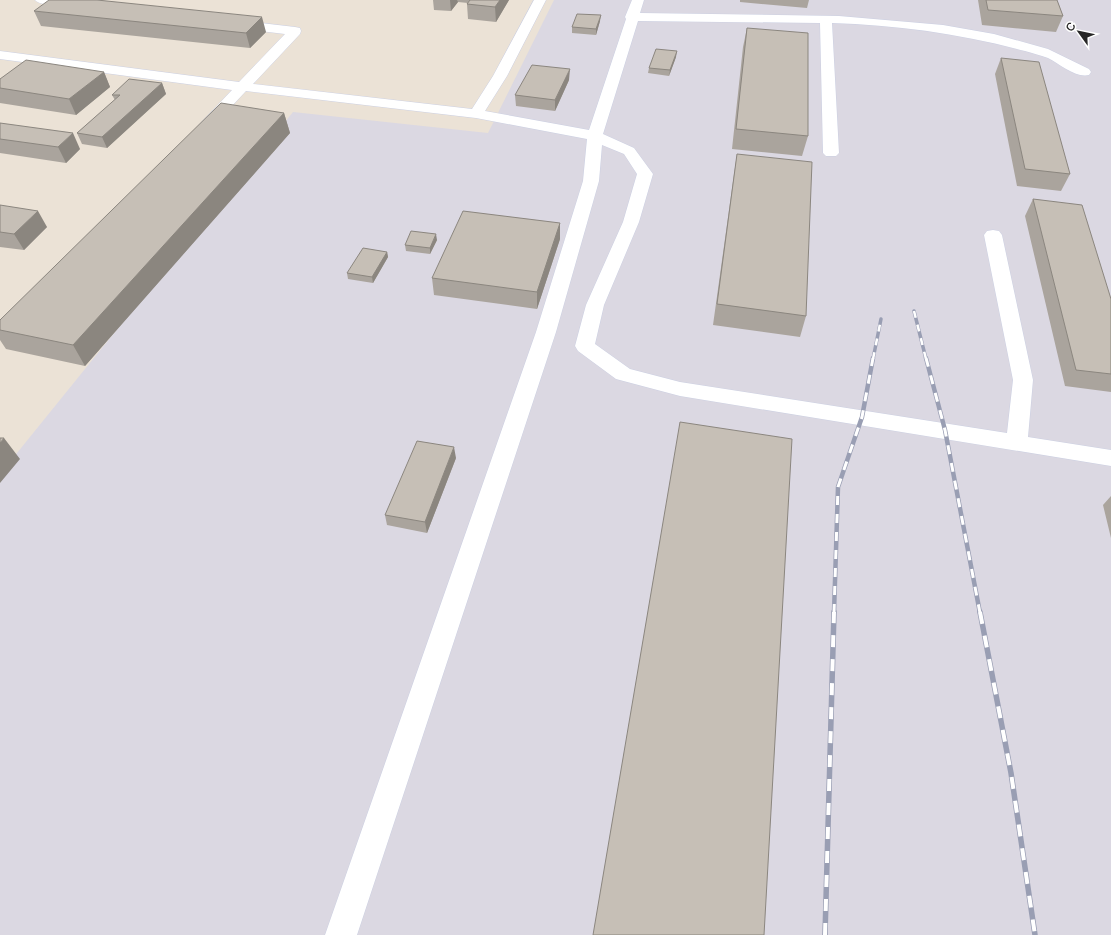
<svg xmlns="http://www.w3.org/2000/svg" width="1111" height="935" viewBox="0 0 1111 935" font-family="Manrope,sans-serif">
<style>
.industrial{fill:#dbd8e2}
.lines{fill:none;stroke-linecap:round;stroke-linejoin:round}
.minor-casing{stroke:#ccd0e2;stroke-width:1}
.minor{fill:#fff;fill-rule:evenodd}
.rail-far2-casing{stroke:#999eb3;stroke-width:3.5}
.rail-far1-casing{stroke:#999eb3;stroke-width:4.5}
.rail-casing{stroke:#999eb3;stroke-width:5.5}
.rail-far2{stroke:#fff;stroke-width:2.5;stroke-dasharray:7;stroke-linecap:butt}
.rail-far1{stroke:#fff;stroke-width:3;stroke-dasharray:9;stroke-linecap:butt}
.rail{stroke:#fff;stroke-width:4;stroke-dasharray:12;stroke-linecap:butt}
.wall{fill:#aaa49d}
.shaded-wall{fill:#8b867f}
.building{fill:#c6bfb6;stroke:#8b867f}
</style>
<rect width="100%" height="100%" fill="#ebe2d6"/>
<path class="industrial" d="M 554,0 L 1111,0 L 1111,935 L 0,935 L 0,474 L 293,112 L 488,133 Z"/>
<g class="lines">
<g class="minor-casing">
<path id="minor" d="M 35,0 L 68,0 L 82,2 L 84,5 C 80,11 39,6 35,0 Z
M 534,0 L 546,0 L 507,76 L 485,111 L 589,130 L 626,19 L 625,17 L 632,0 L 644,0 L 640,13 L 839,16 L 943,25 L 994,34 L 1048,49 L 1089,69 L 1091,72 L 1089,75 C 1075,78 1060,64 1048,58 C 1040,55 1032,53 1025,51 C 962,34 897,25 832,23 L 839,153 L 836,156 L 826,156 L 823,153 L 820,23 L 638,21 L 603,134 L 634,148 L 653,174 L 639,222 L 604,305 L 595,344 L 630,369 L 680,382 L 1007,433 L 1013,380 L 984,235 L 987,231 L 993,230 L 999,231 L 1002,235 L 1033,380 L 1028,437 L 1111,450 L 1111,466 L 680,396 L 616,379 L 578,351 L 575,346 L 586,305 L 623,222 L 637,174 L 624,154 L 602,145 L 599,181 L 556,332 L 357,935 L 325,935 L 536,332 L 583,181 L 587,139 L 476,118 L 246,91 L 211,128 L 201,128 L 199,125 L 232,90 L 0,59 L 0,51 L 239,82 L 285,34 L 236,28 L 230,24 L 231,21 L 236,20 L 295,27 L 300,28 L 301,31 L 300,34 L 253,84 L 472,109 L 493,76 Z"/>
</g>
<use href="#minor" class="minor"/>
<g class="rail-far2-casing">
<path id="rail-far2" d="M 914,311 L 926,359
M 873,359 L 881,319"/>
</g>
<g class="rail-far1-casing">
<path id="rail-far1" d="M 926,358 L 945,430 L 980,613
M 834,613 L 838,487 L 862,417 L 873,358"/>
</g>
<g class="rail-casing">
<path id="rail" d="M 980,612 L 1011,773 L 1035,935
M 825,935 L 834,612"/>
</g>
<use href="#rail-far2" class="rail-far2"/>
<use href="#rail-far1" class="rail-far1"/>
<use href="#rail" class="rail"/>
</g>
<path class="wall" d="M 433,0 L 509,0 L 496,22 L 468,19 L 467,4 L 468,3 L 458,2 L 451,11 L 434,10 Z
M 740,0 L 809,0 L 807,8 L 740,2 Z
M 978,0 L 1057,0 L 1063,16 L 1056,32 L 982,25 Z
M 34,11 L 266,32 L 250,48 L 41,26 Z
M 600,21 L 596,35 L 572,33 L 572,27 Z
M 747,28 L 808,136 L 802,156 L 732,149 L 743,47 Z
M 676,57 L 669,76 L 648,73 L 649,68 Z
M 1001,58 L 1070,174 L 1061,191 L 1017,186 L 995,74 Z
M 104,72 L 110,87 L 76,115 L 0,103 L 0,79 Z
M 569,80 L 555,111 L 516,106 L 515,95 Z
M 162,83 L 166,94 L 107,148 L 82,144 L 77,133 L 115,100 L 112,95 Z
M 284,113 L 290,133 L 85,366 L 6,349 L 0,340 L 0,320 Z
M 0,123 L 80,149 L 66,163 L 0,153 Z
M 737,154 L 806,316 L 800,337 L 713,325 L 734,174 Z
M 1033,199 L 1111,299 L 1111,392 L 1065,386 L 1025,216 Z
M 0,205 L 47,227 L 24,250 L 0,247 Z
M 560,223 L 560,239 L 537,309 L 434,295 L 432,278 Z
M 437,240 L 430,254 L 406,251 L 405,245 Z
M 387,252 L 388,257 L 373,283 L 348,279 L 347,273 Z
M 456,458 L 427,533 L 387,525 L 385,515 Z
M 1111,496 L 1111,538 L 1103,505 Z"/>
<path class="shaded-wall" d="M 450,0 L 457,0 L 458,2 L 451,11 Z
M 500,0 L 509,0 L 496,22 L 495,7 Z
M 601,15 L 600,21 L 596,35 L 596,29 Z
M 262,17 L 266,32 L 250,48 L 246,33 Z
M 677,51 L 676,57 L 669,76 L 670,70 Z
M 570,69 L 569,80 L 555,111 L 555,100 Z
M 104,72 L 110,87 L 76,115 L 69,99 Z
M 162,83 L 166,94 L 107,148 L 102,137 Z
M 284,113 L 290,133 L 85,366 L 73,345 Z
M 73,133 L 80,149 L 66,163 L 58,147 Z
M 38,211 L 47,227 L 24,250 L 14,234 Z
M 560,223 L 560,239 L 537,309 L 537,292 Z
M 436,234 L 437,240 L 430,254 L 430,248 Z
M 387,252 L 388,257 L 373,283 L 372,277 Z
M 4,438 L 20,459 L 0,483 L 0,443 Z
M 454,447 L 456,458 L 427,533 L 425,522 Z"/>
<path class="building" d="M 49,0 L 97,0 L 262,17 L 246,33 L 34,11 Z
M 470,0 L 500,0 L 495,7 L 467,4 Z
M 986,0 L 1057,0 L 1063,16 L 988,10 Z
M 577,14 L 601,15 L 596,29 L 572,27 Z
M 747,28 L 808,33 L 808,136 L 736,129 Z
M 656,49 L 677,51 L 670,70 L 649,68 Z
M 1001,58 L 1039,62 L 1070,174 L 1025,169 Z
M 26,60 L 104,72 L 69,99 L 0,88 L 0,79 Z
M 532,65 L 570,69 L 555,100 L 515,95 Z
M 129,79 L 162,83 L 102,137 L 77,133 L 120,95 L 112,95 Z
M 221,103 L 284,113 L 73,345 L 0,330 L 0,320 Z
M 0,123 L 73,133 L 58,147 L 0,139 Z
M 737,154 L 812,162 L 806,316 L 717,304 Z
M 1033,199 L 1082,205 L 1111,299 L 1111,374 L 1076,370 Z
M 0,205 L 38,211 L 14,234 L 0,232 Z
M 463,211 L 560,223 L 537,292 L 432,278 Z
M 411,231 L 436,234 L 430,248 L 405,245 Z
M 363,248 L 387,252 L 372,277 L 347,273 Z
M 680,422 L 792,439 L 764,935 L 593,935 Z
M 0,438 L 4,438 L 0,443 Z
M 417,441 L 454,447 L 425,522 L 385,515 Z"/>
<g transform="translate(1079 32) rotate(303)" stroke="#ffffff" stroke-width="3" paint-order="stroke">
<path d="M0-3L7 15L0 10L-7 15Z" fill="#272727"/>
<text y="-6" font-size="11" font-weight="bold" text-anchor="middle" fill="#272727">С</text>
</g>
</svg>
